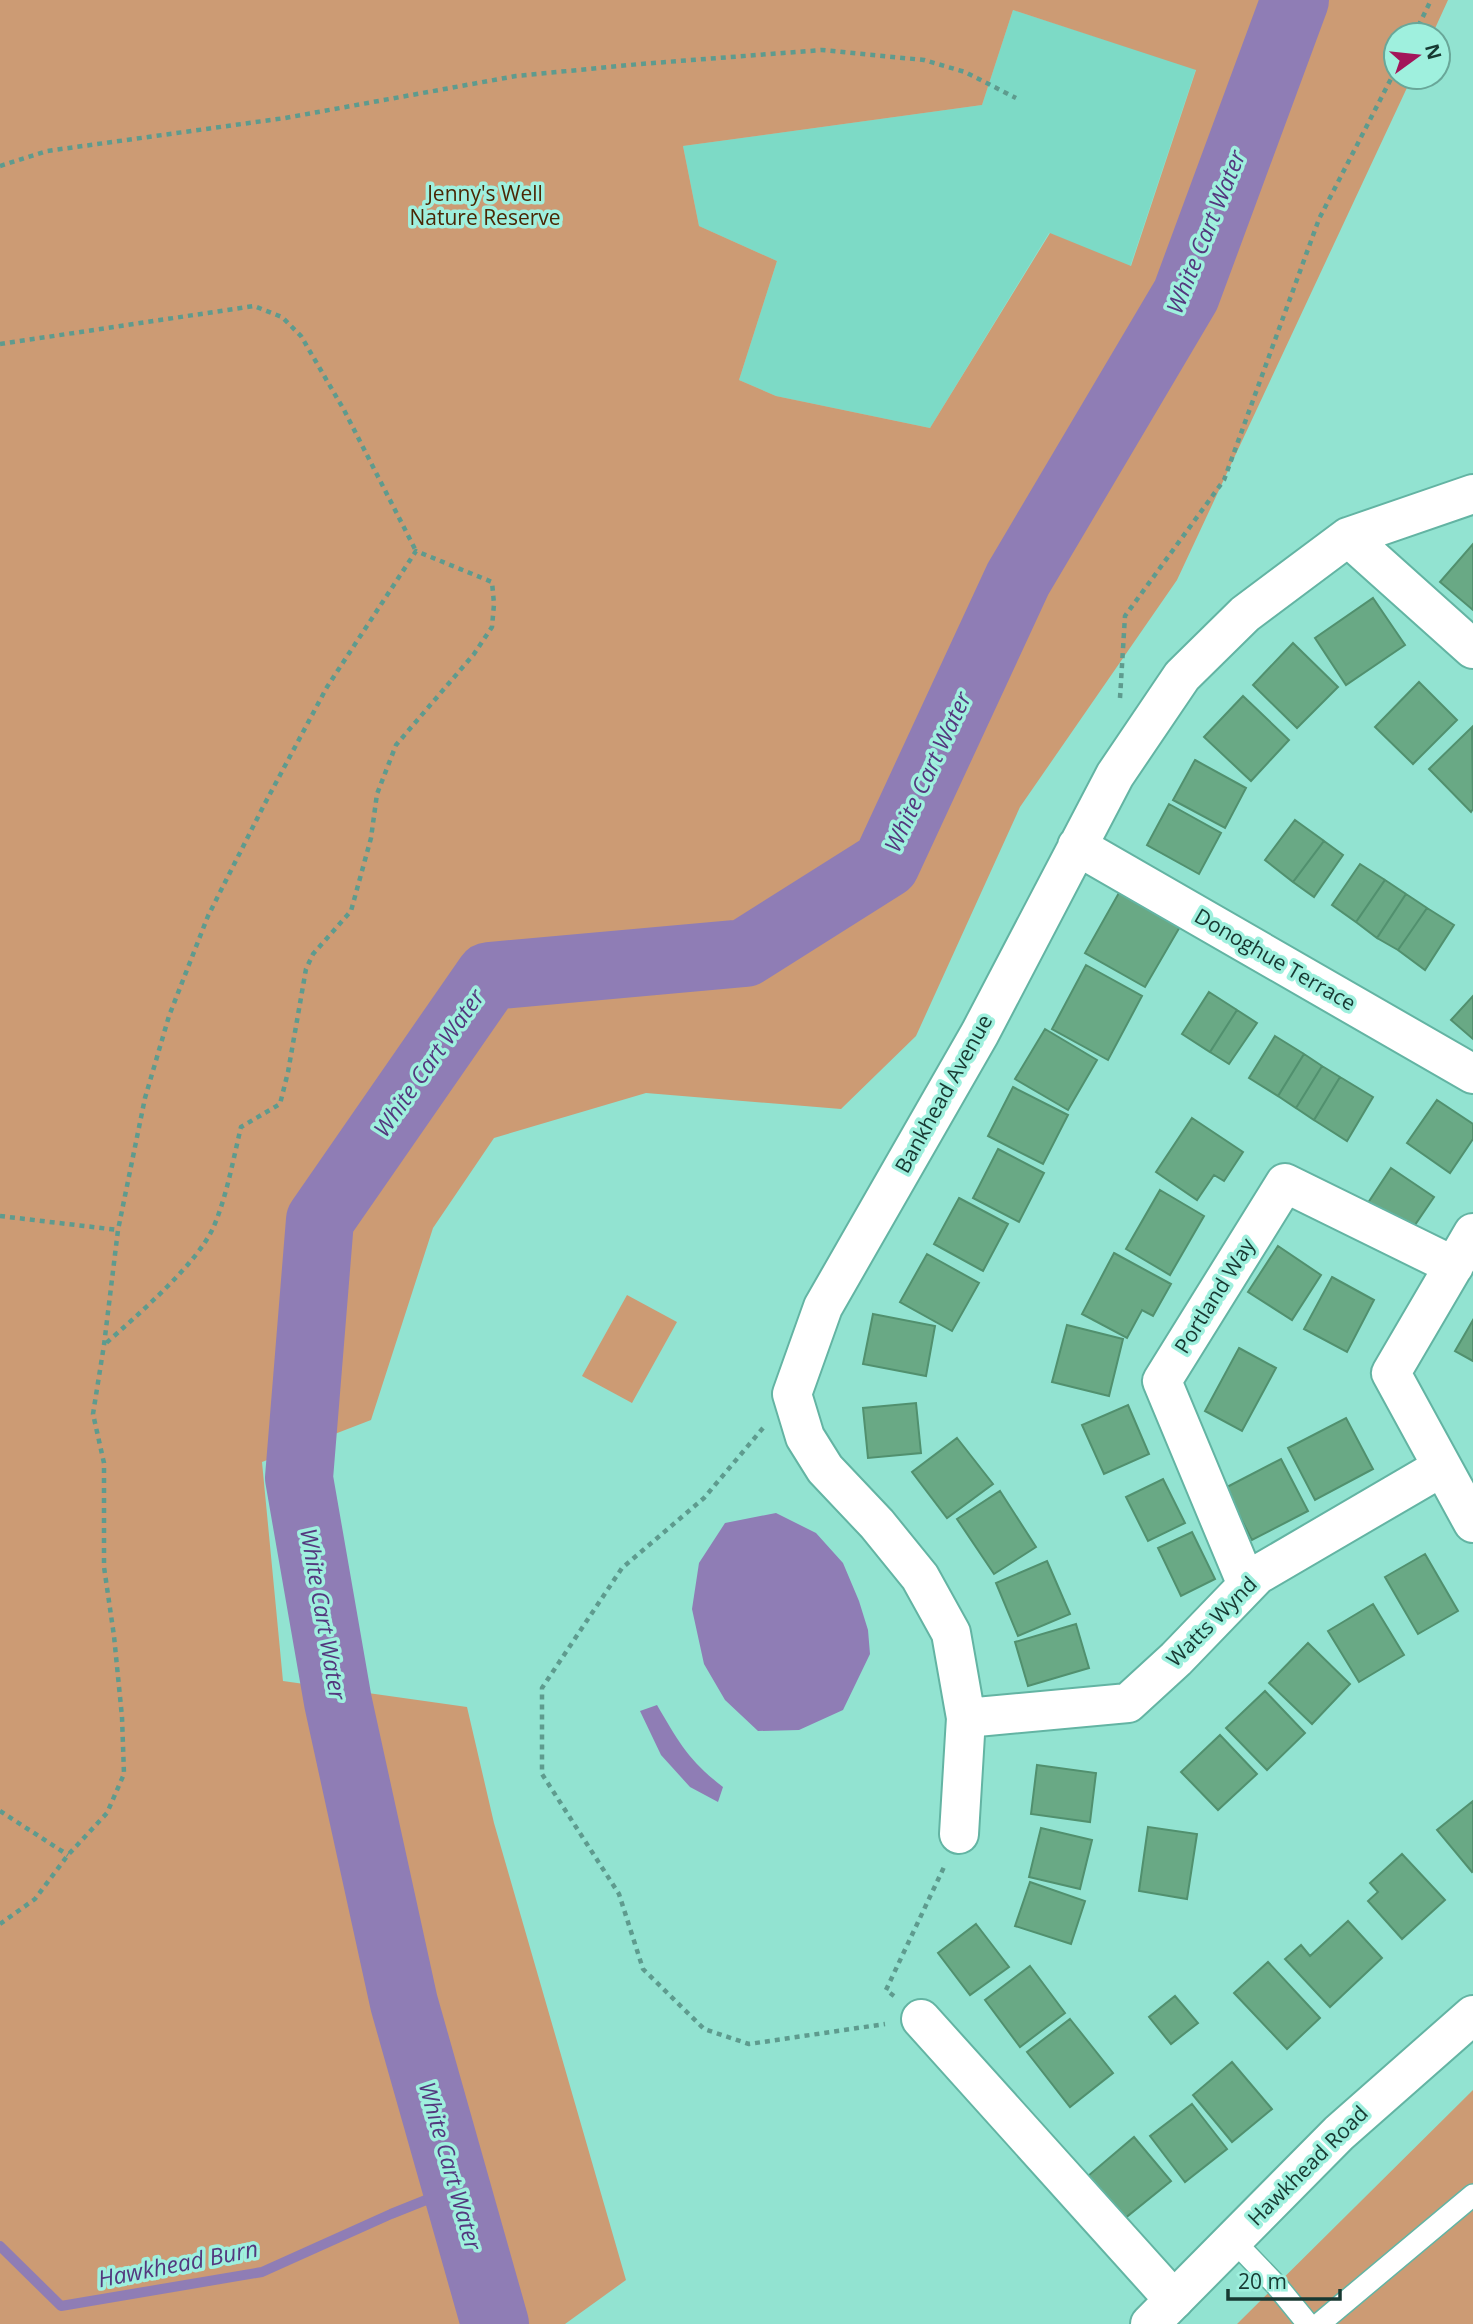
<svg xmlns="http://www.w3.org/2000/svg" width="1473" height="2324" viewBox="0 0 1473 2324" font-family="'Open Sans',sans-serif">
<style>
.built{fill:#7ddac6}
.green{fill:#cc9b74;fill-rule:evenodd}
.water{fill:#8f7db5}
.lines{fill:none;stroke-linecap:round;stroke-linejoin:round}
.stream{stroke:#8f7db5;stroke-width:10}
.river{stroke:#8f7db5;stroke-width:68}
.building{fill:#69a985;stroke:#51906e;stroke-width:2}
.service-casing{stroke:#63b4a3;stroke-width:24}
.minor-casing{stroke:#63b4a3;stroke-width:42}
.tertiary-casing{stroke:#63b4a3;stroke-width:42}
.path{stroke:#5e9b8e;stroke-width:4.5;stroke-dasharray:5 5;stroke-linecap:butt}
.service{stroke:#fff;stroke-width:21}
.minor{stroke:#fff;stroke-width:38}
.tertiary{stroke:#fff;stroke-width:38}
.labels{text-anchor:middle;stroke-width:7;stroke-linejoin:round;paint-order:stroke}
.park-label{font-size:21px;fill:#4b2705;stroke:#9ff0de}
.street-label{font-size:21px;fill:#173932;stroke:#9ff0de}
.water-label{font-size:23px;font-style:italic;fill:#53387e;stroke:#9ff0de}
</style>
<rect width="100%" height="100%" fill="#92e3d1"/>
<path class="built" d="M 1013,10 L 1196,69 L 1130,267 L 1049,233 L 930,428 L 776,396 L 739,380 L 777,261 L 699,226 L 683,146 L 982,105 Z"/>
<path class="green" d="M 0,0 L 1448,0 L 1432,35 L 1396,35 L 1396,77 L 1412,77 L 1177,580 L 1020,807 L 916,1036 L 841,1109 L 646,1093 L 494,1138 L 433,1228 L 371,1420 L 262,1462 L 283,1681 L 467,1707 L 494,1823 L 626,2280 L 565,2324 L 0,2324 ZM 1013,10 L 1196,70 L 1131,266 L 1050,233 L 930,428 L 776,396 L 739,380 L 777,261 L 699,226 L 683,146 L 982,105 Z
M 627,1295 L 677,1322 L 632,1403 L 582,1376 Z
M 1473,2090 L 1473,2324 L 1237,2324 Z"/>
<path class="water" d="M 776,1513 L 816,1533 L 843,1563 L 859,1601 L 868,1630 L 870,1654 L 843,1710 L 799,1730 L 758,1731 L 725,1700 L 704,1664 L 692,1609 L 699,1563 L 725,1523 Z
M 657,1705 C 679,1742 688,1760 723,1787 L 718,1802 L 690,1787 L 661,1755 L 640,1711 Z"/>
<g class="lines">
<path class="stream" d="M 0,2246 L 61,2306 L 262,2272 L 391,2214 L 456,2188"/>
<path class="river" d="M 495,2324 L 404,2003 L 338,1702 L 299,1478 L 320,1220 L 489,976 L 745,953 L 886,864 L 1018,579 L 1186,295 L 1295,0"/>
</g>
<path class="building" d="M 1473,544 L 1473,610 L 1440,582 Z
M 1373,598 L 1405,645 L 1346,685 L 1315,638 Z
M 1293,643 L 1338,687 L 1297,728 L 1253,685 Z
M 1419,682 L 1457,720 L 1413,764 L 1375,727 Z
M 1243,696 L 1289,740 L 1251,781 L 1204,737 Z
M 1472,727 L 1473,809 L 1471,812 L 1429,769 Z
M 1195,760 L 1246,788 L 1225,828 L 1173,800 Z
M 1169,804 L 1221,833 L 1199,874 L 1147,845 Z
M 1295,820 L 1324,841 L 1293,882 L 1265,860 Z
M 1324,841 L 1343,855 L 1314,897 L 1293,882 Z
M 1360,864 L 1385,880 L 1356,922 L 1332,905 Z
M 1385,880 L 1406,894 L 1377,938 L 1356,922 Z
M 1120,891 L 1181,925 L 1145,987 L 1085,953 Z
M 1406,894 L 1427,908 L 1398,950 L 1377,938 Z
M 1427,908 L 1454,925 L 1425,970 L 1398,950 Z
M 1086,965 L 1142,996 L 1108,1060 L 1052,1029 Z
M 1209,992 L 1237,1010 L 1210,1052 L 1182,1034 Z
M 1473,996 L 1473,1039 L 1451,1020 Z
M 1237,1010 L 1257,1023 L 1229,1064 L 1210,1052 Z
M 1045,1029 L 1097,1060 L 1068,1110 L 1015,1079 Z
M 1275,1036 L 1304,1054 L 1278,1096 L 1249,1078 Z
M 1304,1054 L 1322,1066 L 1296,1108 L 1278,1096 Z
M 1322,1066 L 1340,1077 L 1314,1120 L 1296,1108 Z
M 1340,1077 L 1373,1097 L 1347,1141 L 1314,1120 Z
M 1013,1087 L 1068,1115 L 1043,1164 L 988,1136 Z
M 1437,1100 L 1473,1124 L 1473,1139 L 1450,1173 L 1407,1143 Z
M 1192,1118 L 1243,1152 L 1224,1181 L 1214,1175 L 1197,1200 L 1156,1172 Z
M 998,1149 L 1044,1173 L 1019,1222 L 973,1198 Z
M 1391,1168 L 1434,1197 L 1404,1241 L 1362,1212 Z
M 1160,1190 L 1204,1216 L 1170,1275 L 1126,1249 Z
M 959,1198 L 1008,1224 L 983,1271 L 934,1244 Z
M 1278,1246 L 1321,1275 L 1292,1320 L 1248,1292 Z
M 1114,1253 L 1171,1284 L 1153,1316 L 1142,1310 L 1127,1338 L 1082,1314 Z
M 927,1254 L 979,1283 L 952,1331 L 900,1302 Z
M 1332,1277 L 1374,1300 L 1347,1352 L 1304,1329 Z
M 873,1314 L 935,1326 L 926,1376 L 863,1364 Z
M 1473,1320 L 1473,1361 L 1455,1351 Z
M 1067,1325 L 1123,1339 L 1109,1396 L 1052,1382 Z
M 1239,1348 L 1276,1368 L 1242,1431 L 1205,1411 Z
M 916,1403 L 921,1453 L 868,1458 L 863,1408 Z
M 1128,1405 L 1149,1454 L 1104,1474 L 1082,1425 Z
M 1346,1418 L 1373,1469 L 1315,1500 L 1288,1448 Z
M 957,1438 L 993,1484 L 947,1518 L 912,1472 Z
M 1281,1459 L 1308,1511 L 1252,1540 L 1225,1488 Z
M 1163,1479 L 1185,1523 L 1148,1541 L 1126,1497 Z
M 1000,1491 L 1036,1547 L 994,1574 L 957,1519 Z
M 1192,1532 L 1215,1579 L 1181,1596 L 1158,1548 Z
M 1425,1554 L 1458,1611 L 1418,1634 L 1385,1577 Z
M 1047,1561 L 1070,1614 L 1018,1636 L 996,1583 Z
M 1373,1604 L 1404,1655 L 1359,1682 L 1328,1631 Z
M 1076,1624 L 1089,1668 L 1028,1686 L 1015,1642 Z
M 1308,1643 L 1350,1684 L 1312,1724 L 1269,1683 Z
M 1265,1691 L 1305,1733 L 1267,1770 L 1226,1728 Z
M 1220,1735 L 1257,1774 L 1218,1810 L 1181,1772 Z
M 1037,1765 L 1096,1773 L 1090,1822 L 1031,1814 Z
M 1473,1801 L 1473,1871 L 1472,1872 L 1437,1830 Z
M 1148,1827 L 1197,1834 L 1187,1899 L 1139,1891 Z
M 1041,1828 L 1092,1840 L 1080,1889 L 1029,1877 Z
M 1402,1854 L 1445,1900 L 1402,1939 L 1368,1901 L 1378,1892 L 1370,1883 Z
M 1030,1882 L 1085,1901 L 1071,1944 L 1015,1926 Z
M 1348,1921 L 1382,1958 L 1330,2007 L 1285,1959 L 1301,1945 L 1310,1956 Z
M 976,1924 L 1009,1967 L 970,1995 L 938,1953 Z
M 1268,1962 L 1320,2018 L 1287,2049 L 1234,1993 Z
M 1030,1966 L 1065,2013 L 1020,2047 L 985,2000 Z
M 1175,1996 L 1198,2023 L 1171,2044 L 1149,2017 Z
M 1070,2019 L 1113,2073 L 1070,2107 L 1027,2052 Z
M 1232,2062 L 1272,2109 L 1232,2142 L 1193,2095 Z
M 1192,2104 L 1227,2149 L 1185,2182 L 1150,2136 Z
M 1134,2137 L 1171,2181 L 1124,2219 L 1088,2176 Z"/>
<g class="lines">
<g class="service-casing">
<path id="service" d="M 1233,2240 L 1277,2286 L 1308,2324
M 1319,2324 L 1473,2195"/>
</g>
<g class="minor-casing">
<path id="minor" d="M 1348,537 L 1473,649
M 1077,846 L 1473,1074
M 1473,1233 L 1391,1373 L 1473,1523
M 1247,1585 L 1162,1381 L 1285,1183 L 1454,1266
M 966,1718 L 1128,1703 L 1176,1659 L 1257,1575 L 1442,1467
M 959,1834 L 966,1718 L 951,1633 L 920,1577 L 877,1524 L 825,1469 L 805,1437 L 792,1394 L 823,1307 L 980,1033 L 1115,775 L 1182,676 L 1245,614 L 1348,537 L 1473,494
M 921,2019 L 1174,2300"/>
</g>
<g class="tertiary-casing">
<path id="tertiary" d="M 1150,2324 L 1339,2133 L 1473,2015"/>
</g>
<path class="path" d="M 1414,35 L 1431,0
M 0,166 L 47,151 L 285,118 L 516,76 L 640,64 L 822,50 L 924,60 L 965,72 L 1016,98
M 0,344 L 254,306 L 282,317 L 301,336 L 344,410 L 416,551
M 1120,698 L 1125,616 L 1224,480 L 1319,219 L 1396,69
M 0,1216 L 118,1230
M 763,1428 L 704,1498 L 622,1568 L 542,1688 L 542,1774 L 619,1894 L 643,1969 L 704,2029 L 749,2044 L 885,2024
M 0,1811 L 68,1855
M 0,1924 L 35,1899 L 68,1855 L 107,1813 L 124,1774 L 122,1717 L 114,1636 L 104,1567 L 104,1463 L 93,1414 L 104,1345 L 118,1230 L 145,1098 L 169,1016 L 208,916 L 263,807 L 327,687 L 416,551 L 492,582 L 494,604 L 492,627 L 474,654 L 396,745 L 377,794 L 371,838 L 351,911 L 313,954 L 306,969 L 288,1072 L 280,1104 L 241,1127 C 233,1160 227,1195 214,1226 C 197,1265 136,1316 104,1345
M 894,1996 L 886,1990 L 944,1867"/>
<use href="#service" class="service"/>
<use href="#minor" class="minor"/>
<use href="#tertiary" class="tertiary"/>
</g>
<g class="labels">
<g class="park-label">
<text x="485" y="201">Jenny's Well<tspan x="485" dy="24">Nature Reserve</tspan></text>
</g>
<g class="street-label">
<text transform="translate(1275 960) rotate(30)" y="7">Donoghue Terrace</text>
<text transform="translate(944 1094) rotate(-61)" y="7">Bankhead Avenue</text>
<text transform="translate(1215 1296) rotate(-58)" y="7">Portland Way</text>
<text transform="translate(1212 1622) rotate(-45)" y="7">Watts Wynd</text>
<text transform="translate(1308 2166) rotate(-45)" y="7">Hawkhead Road</text>
</g>
<g class="water-label">
<text transform="translate(1206 232) rotate(-68)" y="8">White Cart Water</text>
<text transform="translate(928 772) rotate(-65)" y="8">White Cart Water</text>
<text transform="translate(429 1063) rotate(-55)" y="8">White Cart Water</text>
<text transform="translate(323 1614) rotate(80)" y="8">White Cart Water</text>
<text transform="translate(450 2166) rotate(74)" y="8">White Cart Water</text>
<text transform="translate(178 2264) rotate(-11)" y="8">Hawkhead Burn</text>
</g>
</g>
<g transform="translate(1417 56) rotate(75)"><circle r="33" fill="#9ff0de" stroke="#69a799" stroke-width="2"/>
<path d="M0-5L12 26L0 18L-12 26Z" fill="#a3155a"/>
<text y="-10" font-size="19" font-weight="bold" text-anchor="middle" fill="#173932">N</text>
</g>
<path d="M1228 2289v10h112v-10" fill="none" stroke="#173932" stroke-width="3.5"/>
<text x="1238" y="2289" font-size="21" fill="#173932" stroke="#9ff0de" stroke-width="5" paint-order="stroke">20 m</text>
</svg>
